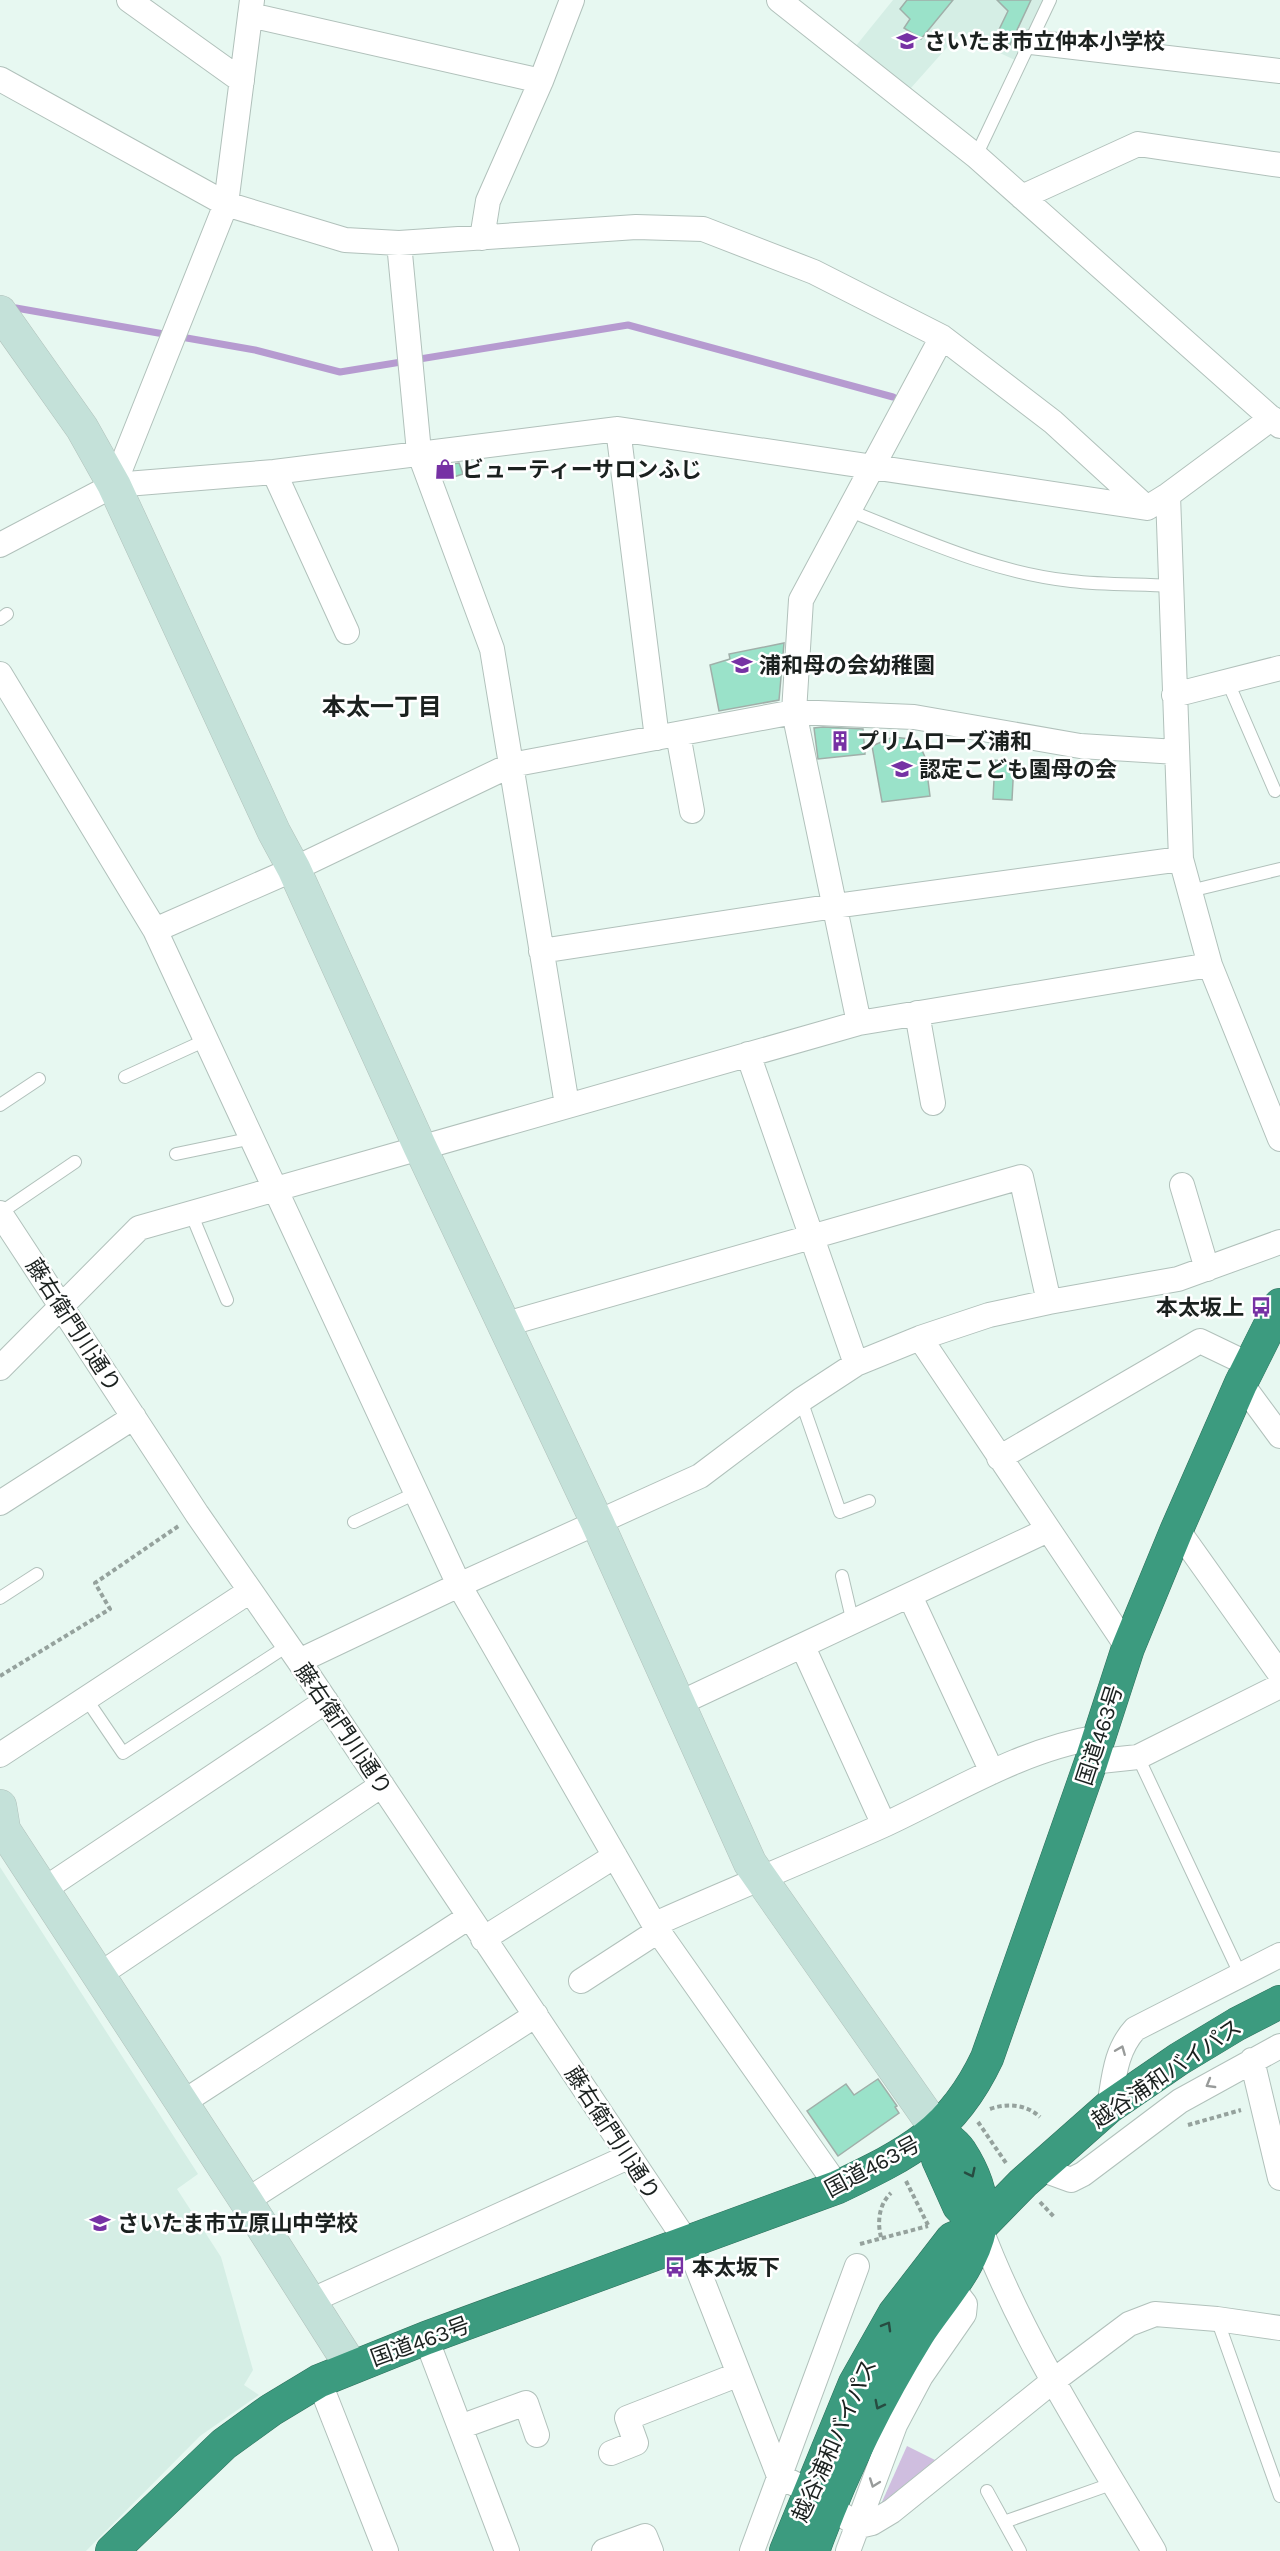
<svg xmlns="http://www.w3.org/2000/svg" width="1280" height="2551" viewBox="0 0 1280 2551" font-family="Karla,'Noto Sans JP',sans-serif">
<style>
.built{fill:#d5eee5}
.green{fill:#cfbedf}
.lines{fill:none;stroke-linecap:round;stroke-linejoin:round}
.stream{stroke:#b69bd0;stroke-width:7}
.building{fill:#9ae2c9;stroke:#a0afa9;stroke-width:1.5}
.lane-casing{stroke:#b1c1bb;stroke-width:14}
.street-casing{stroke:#b1c1bb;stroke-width:26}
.secondary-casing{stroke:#b1c1bb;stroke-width:34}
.highway-casing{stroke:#30705d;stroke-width:34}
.path{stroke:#95a29d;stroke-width:4;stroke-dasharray:4.5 3;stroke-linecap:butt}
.lane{stroke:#fff;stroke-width:12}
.street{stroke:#fff;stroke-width:24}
.secondary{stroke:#c4e1d9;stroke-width:33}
.highway{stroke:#3c9b7f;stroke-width:33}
.oneway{stroke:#989b9a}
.oneway2{stroke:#274c41}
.labels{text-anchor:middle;stroke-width:5;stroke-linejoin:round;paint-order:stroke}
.poi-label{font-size:22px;font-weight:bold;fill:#1b211f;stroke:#fff;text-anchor:start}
.street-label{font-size:22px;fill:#1b211f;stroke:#fff}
.neighbourhood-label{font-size:24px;font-weight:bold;fill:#1b211f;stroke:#fff}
</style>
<rect width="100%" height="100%" fill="#e7f8f1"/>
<path class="built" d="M 893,0 L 1044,0 L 1017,61 L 959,34 L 910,89 L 855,47 Z
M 0,1867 L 198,2174 L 177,2189 L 221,2257 L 253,2370 L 244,2385 L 259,2395 L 200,2436 L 86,2551 L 0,2551 Z"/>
<path class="green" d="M 907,2446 L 935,2460 L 881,2504 Z"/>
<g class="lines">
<path class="stream" d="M 11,312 L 16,308 L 255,350 L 340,372 L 628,325 L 893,397"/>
</g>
<path class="building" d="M 907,0 L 953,0 L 921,39 L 904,28 L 910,19 L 900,9 Z
M 997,0 L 1031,0 L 1010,45 L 995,38 L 1008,11 Z
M 459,463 L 463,474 L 444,480 L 439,466 Z
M 784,643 L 779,700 L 719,711 L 710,665 L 730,659 L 729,654 Z
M 823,727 L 863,729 L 865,754 L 818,759 L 814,728 Z
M 893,737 L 911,739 L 920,746 L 925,757 L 930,796 L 882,802 L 872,746 Z
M 995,760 L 1014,762 L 1012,800 L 993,799 Z
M 878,2079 L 897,2106 L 895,2107 L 899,2113 L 838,2156 L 807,2111 L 846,2084 L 854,2095 Z"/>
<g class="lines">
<g class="lane-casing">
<path id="lane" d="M 976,156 L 1050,0
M 850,511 C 921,539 994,573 1071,581 C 1104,585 1138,584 1171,586
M 0,619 L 7,614
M 1227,680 L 1275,791
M 1190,891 L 1280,869
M 125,1077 L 206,1040
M 0,1105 L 39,1079
M 176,1154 L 253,1138
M 0,1213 L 75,1162
M 191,1213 L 227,1300
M 801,1400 L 840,1512 L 869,1501
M 354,1522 L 416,1493
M 842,1576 L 853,1623
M 0,1598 L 37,1574
M 85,1697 L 123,1753 L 287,1646
M 1138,1757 L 1240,1974
M 1217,2319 L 1280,2496
M 987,2491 L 1020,2551
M 1004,2522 L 1114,2483"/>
</g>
<g class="street-casing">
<path id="street" d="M 129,0 L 242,81
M 252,0 L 226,204 L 114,485 L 274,472 L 618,429 L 1147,508 L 1168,495 L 1272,418
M 779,0 L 976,156 L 1280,426
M 250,15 L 541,81
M 1031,42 L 1280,71
M 0,79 L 226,204 L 345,240 L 399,243 L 636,227 L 703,229 L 814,272 L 942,337 L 1053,422 L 1147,508
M 1022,197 L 1138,144 L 1280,165
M 482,238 L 488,201 L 541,81 L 572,0
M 399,243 L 419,452 L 492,649 L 567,1105
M 618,429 L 657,738
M 274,472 L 347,632
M 1168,495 L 1181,859 L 1210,965 L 1280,1139
M 0,545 L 114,485
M 0,674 L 155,930 L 459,1585 L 658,1931 L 838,2187
M 1174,695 L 1280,668
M 678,734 L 692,811
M 155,930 L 294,869 L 511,765 L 794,712 L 914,717 L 1080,746 L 1177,752
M 541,951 L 835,906 L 1181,859
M 917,1013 L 933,1103
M 859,1023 L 794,712 L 801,600 L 942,337
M 748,1054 L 856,1364
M 1182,1185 L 1207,1269
M 0,1213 L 197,1514 L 299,1661 L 688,2244 L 779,2476 L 809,2491
M 503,1325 L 1021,1177 L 1049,1302
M 920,1338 L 1128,1648
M 0,1368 L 139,1228 L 859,1023 L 1210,965
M 1241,1383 L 1280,1436
M 999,1458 L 1200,1341 L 1250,1365
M 0,1503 L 134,1417
M 1177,1529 L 1280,1674
M 910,1596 L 992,1772
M 803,1647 L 884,1825
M 299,1661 L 459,1585 L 700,1476 L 801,1400 L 856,1364 L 920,1338 L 989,1315 L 1049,1302 L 1178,1279 L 1280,1242
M 680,1703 L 1048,1530
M 0,1755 L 250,1591
M 1091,1762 L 1138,1757 L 1280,1686
M 43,1890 L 326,1701
M 483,1939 L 615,1856
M 99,1975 L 382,1785
M 581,1981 L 658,1931 L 662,1921 C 736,1888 811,1858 884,1825 C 953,1793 1022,1749 1099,1737
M 1252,2060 L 1280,2178
M 182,2103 L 469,1917
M 1109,2107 C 1114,2078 1115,2051 1135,2029 L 1280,1955
M 1036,2171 L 1049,2172 L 1071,2180 L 1083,2174 L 1180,2101 L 1280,2046
M 246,2201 L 536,2015
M 980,2227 C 1023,2342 1092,2446 1154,2551
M 308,2302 L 628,2157
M 426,2338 L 507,2551
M 319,2381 L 386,2551
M 460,2427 L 526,2403 L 537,2435
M 611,2453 L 636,2443 L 627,2418 L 737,2375
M 829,2506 L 859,2526 L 872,2523 L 892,2511 L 1053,2381 L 1129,2324 L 1155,2314 L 1217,2319 L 1280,2328
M 604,2551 L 645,2536 L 651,2551
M 752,2551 L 857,2266
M 848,2551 L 895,2425 L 921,2376 L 964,2314 L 965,2304 L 951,2286"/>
</g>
<g class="secondary-casing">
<path id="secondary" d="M 0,312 L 82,428 L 114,485 L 274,832 L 294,869 L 420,1147 L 597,1522 L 750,1863 L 937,2130
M 0,1806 L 4,1830 L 246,2201 L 351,2366"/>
</g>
<g class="highway-casing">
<path id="highway" d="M 937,2130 L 938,2159 L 959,2206 L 980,2227
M 112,2551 L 224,2444 L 271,2410 L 319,2381 L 426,2338 L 838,2187 C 909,2153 952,2132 987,2058 L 1091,1762 L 1128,1648 L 1177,1529 L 1241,1383 L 1280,1305
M 786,2551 L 855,2383 L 894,2314 L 952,2239 L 980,2227 L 1023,2183 L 1109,2107 L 1179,2059 L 1237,2024 L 1280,2002
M 813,2551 C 840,2476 876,2402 918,2334 C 940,2300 972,2268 980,2228 C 985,2201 975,2174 960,2151 C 955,2143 944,2136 937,2130"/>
</g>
<path class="path" d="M 0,1676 L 110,1609 L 95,1583 L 180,1525
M 990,2109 C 1007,2103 1026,2104 1040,2117
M 978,2122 L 1006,2163
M 1188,2125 L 1241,2110
M 906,2181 L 928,2225
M 1040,2202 L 1055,2218
M 881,2237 C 877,2222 879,2204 891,2193
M 860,2244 L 928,2226"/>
<use href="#lane" class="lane"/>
<use href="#street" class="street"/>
<use href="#secondary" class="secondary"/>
<use href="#highway" class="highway"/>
</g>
<defs><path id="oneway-chevron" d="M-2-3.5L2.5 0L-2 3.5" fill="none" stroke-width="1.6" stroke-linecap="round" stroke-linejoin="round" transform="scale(1.5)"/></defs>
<g class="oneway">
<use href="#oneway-chevron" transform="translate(1121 2050) rotate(-68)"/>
<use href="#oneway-chevron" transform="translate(1210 2084) rotate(150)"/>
<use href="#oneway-chevron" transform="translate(874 2483) rotate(110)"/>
</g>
<g class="oneway2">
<use href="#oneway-chevron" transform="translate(971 2173) rotate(64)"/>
<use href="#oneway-chevron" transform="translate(887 2326) rotate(-60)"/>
<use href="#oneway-chevron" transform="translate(879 2405) rotate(117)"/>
</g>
<defs>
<g id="school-bare" transform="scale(1.62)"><path d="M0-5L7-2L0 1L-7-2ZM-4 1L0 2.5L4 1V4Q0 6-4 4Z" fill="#7631a4" stroke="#fff" stroke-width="2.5" paint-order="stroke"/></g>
<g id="shop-bare" transform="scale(1.62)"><path d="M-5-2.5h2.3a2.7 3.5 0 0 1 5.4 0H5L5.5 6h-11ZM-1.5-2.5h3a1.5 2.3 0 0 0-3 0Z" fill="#7631a4" stroke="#fff" stroke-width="2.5" paint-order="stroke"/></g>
<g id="building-bare" transform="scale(1.62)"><path d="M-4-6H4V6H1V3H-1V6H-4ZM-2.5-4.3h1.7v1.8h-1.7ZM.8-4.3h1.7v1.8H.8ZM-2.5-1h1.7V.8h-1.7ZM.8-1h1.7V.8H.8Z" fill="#7631a4" stroke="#fff" stroke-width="2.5" paint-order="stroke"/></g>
<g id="bus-bare" transform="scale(1.62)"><path d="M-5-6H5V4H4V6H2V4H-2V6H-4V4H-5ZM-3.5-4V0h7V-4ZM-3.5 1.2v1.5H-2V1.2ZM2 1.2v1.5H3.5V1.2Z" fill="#7631a4" stroke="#fff" stroke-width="2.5" paint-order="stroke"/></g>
</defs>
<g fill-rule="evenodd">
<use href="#school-bare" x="907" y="41"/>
<use href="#shop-bare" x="445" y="469"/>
<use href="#school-bare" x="742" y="665"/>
<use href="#building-bare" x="840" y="741"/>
<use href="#school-bare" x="902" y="769"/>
<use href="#bus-bare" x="1261" y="1307"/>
<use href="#school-bare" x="100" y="2223"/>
<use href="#bus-bare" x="675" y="2267"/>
</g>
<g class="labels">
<g class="poi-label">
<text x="924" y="49">さいたま市立仲本小学校</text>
<text x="462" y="477">ビューティーサロンふじ</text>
<text x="759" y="673">浦和母の会幼稚園</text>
<text x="857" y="749">プリムローズ浦和</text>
<text x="919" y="777">認定こども園母の会</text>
<text x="1244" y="1315" text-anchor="end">本太坂上</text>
<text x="117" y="2231">さいたま市立原山中学校</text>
<text x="692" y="2275">本太坂下</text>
</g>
<g class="street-label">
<text transform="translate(74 1325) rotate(57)" y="8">藤右衛門川通り</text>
<text transform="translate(344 1729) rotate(56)" y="8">藤右衛門川通り</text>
<text transform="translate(1099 1735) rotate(-72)" y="8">国道463号</text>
<text transform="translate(1166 2073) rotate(-34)" y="8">越谷浦和バイパス</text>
<text transform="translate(613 2133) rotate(57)" y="8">藤右衛門川通り</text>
<text transform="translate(872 2166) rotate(-28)" y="8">国道463号</text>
<text transform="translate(420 2341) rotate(-20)" y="8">国道463号</text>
<text transform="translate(834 2440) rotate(-66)" y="8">越谷浦和バイパス</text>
</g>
<g class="neighbourhood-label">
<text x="382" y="715">本太一丁目</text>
</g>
</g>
</svg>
